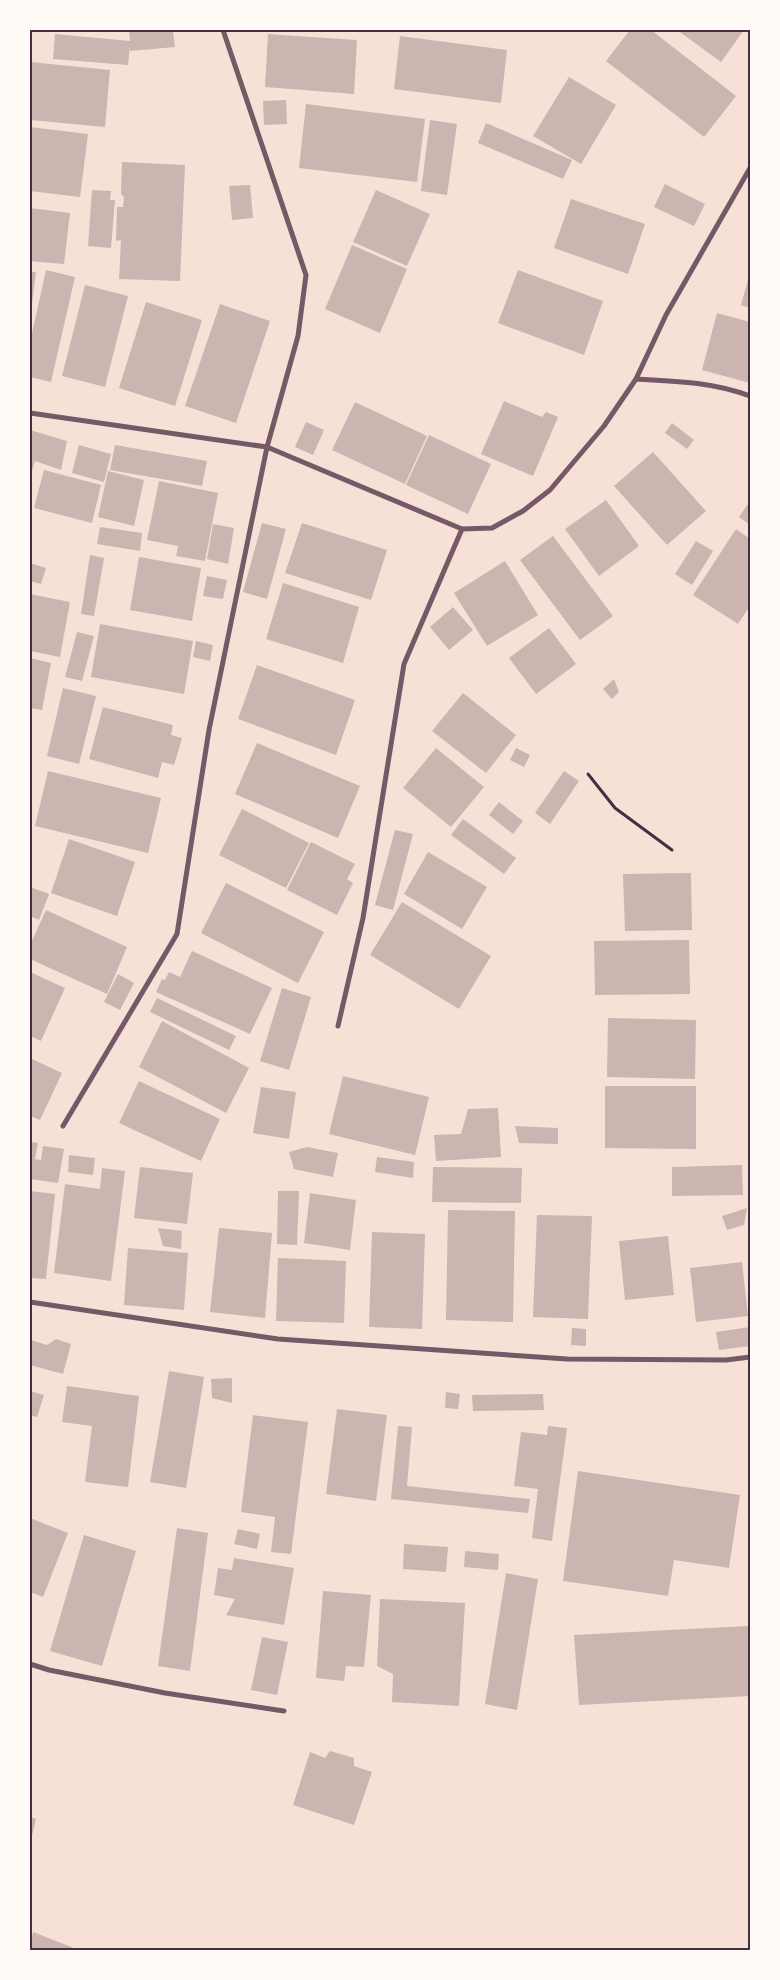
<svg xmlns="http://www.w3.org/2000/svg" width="780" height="1980" font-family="'PT Serif',serif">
	<rect width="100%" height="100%" fill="#f7e1d7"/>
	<g fill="#ccb4b1">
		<polygon points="129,30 173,30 175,47 130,51 130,45 128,65 53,59 55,34 130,41"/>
		<polygon points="630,30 651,30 736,96 704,137 606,61"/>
		<polygon points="677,30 744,30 721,62"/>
		<polygon points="268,34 357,40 354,94 265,87"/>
		<polygon points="400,36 507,50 501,103 394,89"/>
		<polygon points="30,62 110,70 105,127 30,120"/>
		<polygon points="569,77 616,105 581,164 533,136"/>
		<polygon points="286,100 287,124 264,125 263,101"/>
		<polygon points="306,104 425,119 417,182 299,168"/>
		<polygon points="430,120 457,124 447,195 421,191"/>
		<polygon points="486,123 572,160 563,179 478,143"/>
		<polygon points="30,127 88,134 80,197 30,191"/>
		<polygon points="122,162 185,165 180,281 119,279 121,240 116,241 117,207 123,207 124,197 121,194"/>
		<polygon points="665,184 705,204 694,226 654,207"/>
		<polygon points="250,185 253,218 232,220 229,186"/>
		<polygon points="92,190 111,191 110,200 115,200 111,248 88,246"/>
		<polygon points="376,190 430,214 407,266 353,242"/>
		<polygon points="571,199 645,224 628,274 554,248"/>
		<polygon points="30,208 70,213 64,264 30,261"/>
		<polygon points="352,245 407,269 380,333 325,309"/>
		<polygon points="46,270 75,277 51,382 30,377 30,342"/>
		<polygon points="518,270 603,301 584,355 498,323"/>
		<polygon points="30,272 36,272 31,312 30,312"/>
		<polygon points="749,276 750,276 750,308 741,305"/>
		<polygon points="85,285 128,296 105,387 62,376"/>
		<polygon points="146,302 202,320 175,406 119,388"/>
		<polygon points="220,304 270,321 236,423 185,406"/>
		<polygon points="717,313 750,322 750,383 702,370"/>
		<polygon points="504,401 542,417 546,412 558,417 533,476 481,454"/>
		<polygon points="355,402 427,436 405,484 332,450"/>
		<polygon points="306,422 324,430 313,455 295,447"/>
		<polygon points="672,423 694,440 687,449 665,433"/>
		<polygon points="30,430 67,441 61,470 35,461 30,478"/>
		<polygon points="429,435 491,464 468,514 406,485"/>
		<polygon points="79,445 111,454 104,482 72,473"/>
		<polygon points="115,445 207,461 202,486 110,470"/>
		<polygon points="653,452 706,511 667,545 614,486"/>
		<polygon points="44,470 101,485 92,523 34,508"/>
		<polygon points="108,471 144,480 134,526 98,517"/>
		<polygon points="159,481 218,493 205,561 176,556 178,546 147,540"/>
		<polygon points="606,500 639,546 599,576 565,529"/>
		<polygon points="750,501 750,525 739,517"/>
		<polygon points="262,523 286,529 267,599 243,592"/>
		<polygon points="302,523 387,550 371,600 285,573"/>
		<polygon points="213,524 234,528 228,564 207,559"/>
		<polygon points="100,527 142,533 140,551 97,544"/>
		<polygon points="736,529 750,539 750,606 738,624 693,595"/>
		<polygon points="553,536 613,616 580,640 520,560"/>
		<polygon points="696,541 713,551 692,585 675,574"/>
		<polygon points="90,555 104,558 94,616 81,614"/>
		<polygon points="139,557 201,568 192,621 130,610"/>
		<polygon points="505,561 538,615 487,646 454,593"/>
		<polygon points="30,563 46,568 41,584 30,581"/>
		<polygon points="207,576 227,580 223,599 203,596"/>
		<polygon points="283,583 359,607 343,663 266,639"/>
		<polygon points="30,594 70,602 60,657 30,651"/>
		<polygon points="453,607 473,630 449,650 430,627"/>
		<polygon points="100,624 193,641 184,694 91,677"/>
		<polygon points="549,628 576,664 536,694 509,658"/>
		<polygon points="77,632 94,636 82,681 65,677"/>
		<polygon points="196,641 213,645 210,661 193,657"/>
		<polygon points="30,658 51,663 42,710 30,708"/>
		<polygon points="257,665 355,700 336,755 238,719"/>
		<polygon points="614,679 619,692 612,699 603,689"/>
		<polygon points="63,688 96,696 79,764 47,756"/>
		<polygon points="463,693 516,735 486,773 432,731"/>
		<polygon points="103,707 173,725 171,735 182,738 174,765 162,762 158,778 89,759"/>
		<polygon points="257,743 360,786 338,838 235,794"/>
		<polygon points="436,748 484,787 451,827 403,788"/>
		<polygon points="516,748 530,755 524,767 510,760"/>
		<polygon points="48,771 161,798 148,853 35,826"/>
		<polygon points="564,771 579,781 550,824 535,813"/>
		<polygon points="499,802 523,821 513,834 489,815"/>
		<polygon points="242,809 309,843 286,888 219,855"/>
		<polygon points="463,819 516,858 504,874 451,835"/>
		<polygon points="395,830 413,834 393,910 375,905"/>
		<polygon points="69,839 135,862 117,916 51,893"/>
		<polygon points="311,842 355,864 347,879 353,883 337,915 287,890"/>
		<polygon points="428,852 487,887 462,929 404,894"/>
		<polygon points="691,873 692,930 625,931 623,874"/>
		<polygon points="226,883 324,932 298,983 201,933"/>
		<polygon points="30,887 49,894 39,920 30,916"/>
		<polygon points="402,902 491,956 459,1009 370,955"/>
		<polygon points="46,910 127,947 107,994 30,959 30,945"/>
		<polygon points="689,940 690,994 595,995 594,941"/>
		<polygon points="192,951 272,988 250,1034 156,992 162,979 165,980 169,972 180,977"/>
		<polygon points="30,972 65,988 41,1041 30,1036"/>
		<polygon points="118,974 134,983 120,1010 104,1002"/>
		<polygon points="282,988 311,997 289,1070 260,1061"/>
		<polygon points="157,998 236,1036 229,1050 150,1012"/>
		<polygon points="608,1018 696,1020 695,1079 607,1077"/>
		<polygon points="162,1021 249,1068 226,1113 139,1067"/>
		<polygon points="30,1058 62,1073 40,1120 30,1116"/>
		<polygon points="343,1076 429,1097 415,1155 329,1134"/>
		<polygon points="139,1081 220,1119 201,1161 119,1123"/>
		<polygon points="605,1086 696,1086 696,1149 605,1148"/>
		<polygon points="261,1087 296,1092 289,1139 253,1133"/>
		<polygon points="498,1108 501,1157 436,1161 434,1135 461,1134 468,1109"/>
		<polygon points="515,1126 558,1128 558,1144 519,1143"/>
		<polygon points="30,1142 38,1143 35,1159 41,1160 43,1146 64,1149 58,1183 30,1179"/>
		<polygon points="307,1147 338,1153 333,1177 294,1169 289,1152"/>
		<polygon points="69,1155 95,1158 93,1175 68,1172"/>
		<polygon points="377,1157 414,1162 413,1178 375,1172"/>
		<polygon points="742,1165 743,1195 672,1196 672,1167"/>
		<polygon points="140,1167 193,1173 187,1224 134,1218"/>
		<polygon points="433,1167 522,1168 521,1203 432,1202"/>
		<polygon points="102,1168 125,1171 111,1281 54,1273 65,1184 100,1189"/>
		<polygon points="30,1191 55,1194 46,1279 30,1278"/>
		<polygon points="278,1191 299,1191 297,1245 277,1244"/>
		<polygon points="310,1193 356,1200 350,1250 304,1243"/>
		<polygon points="747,1208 744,1225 727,1230 722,1216"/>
		<polygon points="448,1210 515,1211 513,1322 446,1320"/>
		<polygon points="537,1215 592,1216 588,1319 533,1317"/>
		<polygon points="158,1228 182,1231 181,1249 163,1246"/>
		<polygon points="219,1228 272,1233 265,1318 210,1312"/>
		<polygon points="372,1232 425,1234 422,1329 369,1327"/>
		<polygon points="668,1236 674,1295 625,1300 619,1241"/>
		<polygon points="128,1248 188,1253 184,1310 124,1305"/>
		<polygon points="278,1258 346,1261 344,1323 276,1321"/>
		<polygon points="742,1262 748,1316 696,1322 690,1268"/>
		<polygon points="750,1327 750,1346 719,1350 716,1332"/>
		<polygon points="572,1328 586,1329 586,1346 571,1345"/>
		<polygon points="56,1339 71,1344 63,1374 30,1365 31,1340 47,1345"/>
		<polygon points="169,1371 204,1377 186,1488 150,1482"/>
		<polygon points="232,1378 232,1403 212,1398 211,1379"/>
		<polygon points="67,1386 139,1396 128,1487 85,1482 92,1426 62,1422"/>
		<polygon points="30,1391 44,1395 37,1417 30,1415"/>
		<polygon points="446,1392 460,1394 458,1409 445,1408"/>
		<polygon points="543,1394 544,1410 473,1411 472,1395"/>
		<polygon points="337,1409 387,1415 376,1501 326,1494"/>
		<polygon points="253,1415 308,1422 291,1554 271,1552 275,1517 241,1512"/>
		<polygon points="398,1426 412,1427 407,1486 530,1499 528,1513 391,1499"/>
		<polygon points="548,1426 567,1428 552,1541 532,1538 538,1489 514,1486 521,1432 547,1435"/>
		<polygon points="578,1471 740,1495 729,1568 674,1560 668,1596 563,1581"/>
		<polygon points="30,1518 68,1533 43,1597 30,1592"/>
		<polygon points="177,1528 208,1533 190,1671 158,1666"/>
		<polygon points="238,1529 260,1534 257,1549 234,1544"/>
		<polygon points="84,1535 136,1551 102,1666 50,1651"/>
		<polygon points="404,1544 448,1547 446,1572 403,1569"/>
		<polygon points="465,1551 499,1554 498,1570 464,1567"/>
		<polygon points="234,1558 294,1568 284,1625 226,1615 235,1599 214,1595 218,1568 232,1570"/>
		<polygon points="506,1573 538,1579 517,1710 485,1704"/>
		<polygon points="323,1591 371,1595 364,1667 346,1666 344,1681 316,1678"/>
		<polygon points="380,1599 465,1603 459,1706 392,1702 393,1674 377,1666"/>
		<polygon points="748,1626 750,1696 579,1705 574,1635"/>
		<polygon points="262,1637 288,1642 277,1695 251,1690"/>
		<polygon points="330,1751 354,1758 354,1766 372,1772 354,1825 293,1805 310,1752 325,1758"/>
		<polygon points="30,1817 36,1819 31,1840 30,1840"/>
		<polygon points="33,1932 79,1950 30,1950"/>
	</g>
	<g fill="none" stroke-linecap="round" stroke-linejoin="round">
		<polyline stroke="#4a2c40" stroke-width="3" points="588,774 615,808 672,850"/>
		<g stroke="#755966" stroke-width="5">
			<path d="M636 379C675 381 713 382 750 396"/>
			<polyline points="30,413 267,447 462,529 492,528 523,511 550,490 604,426 636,379 666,315 750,168"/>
			<polyline points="338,1026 363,918 404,664 462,529"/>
			<polyline points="63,1126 177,934 209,730 267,447 298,336 306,275 223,30"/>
			<polyline points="30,1302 278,1339 567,1359 726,1360 750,1357"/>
			<polyline points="30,1664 49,1670 165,1693 284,1711"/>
		</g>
	</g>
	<rect width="780" height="1980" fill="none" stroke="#fffaf5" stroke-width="62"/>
	<rect x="31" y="31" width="718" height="1918" fill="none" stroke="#4a2c40" stroke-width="2"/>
</svg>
